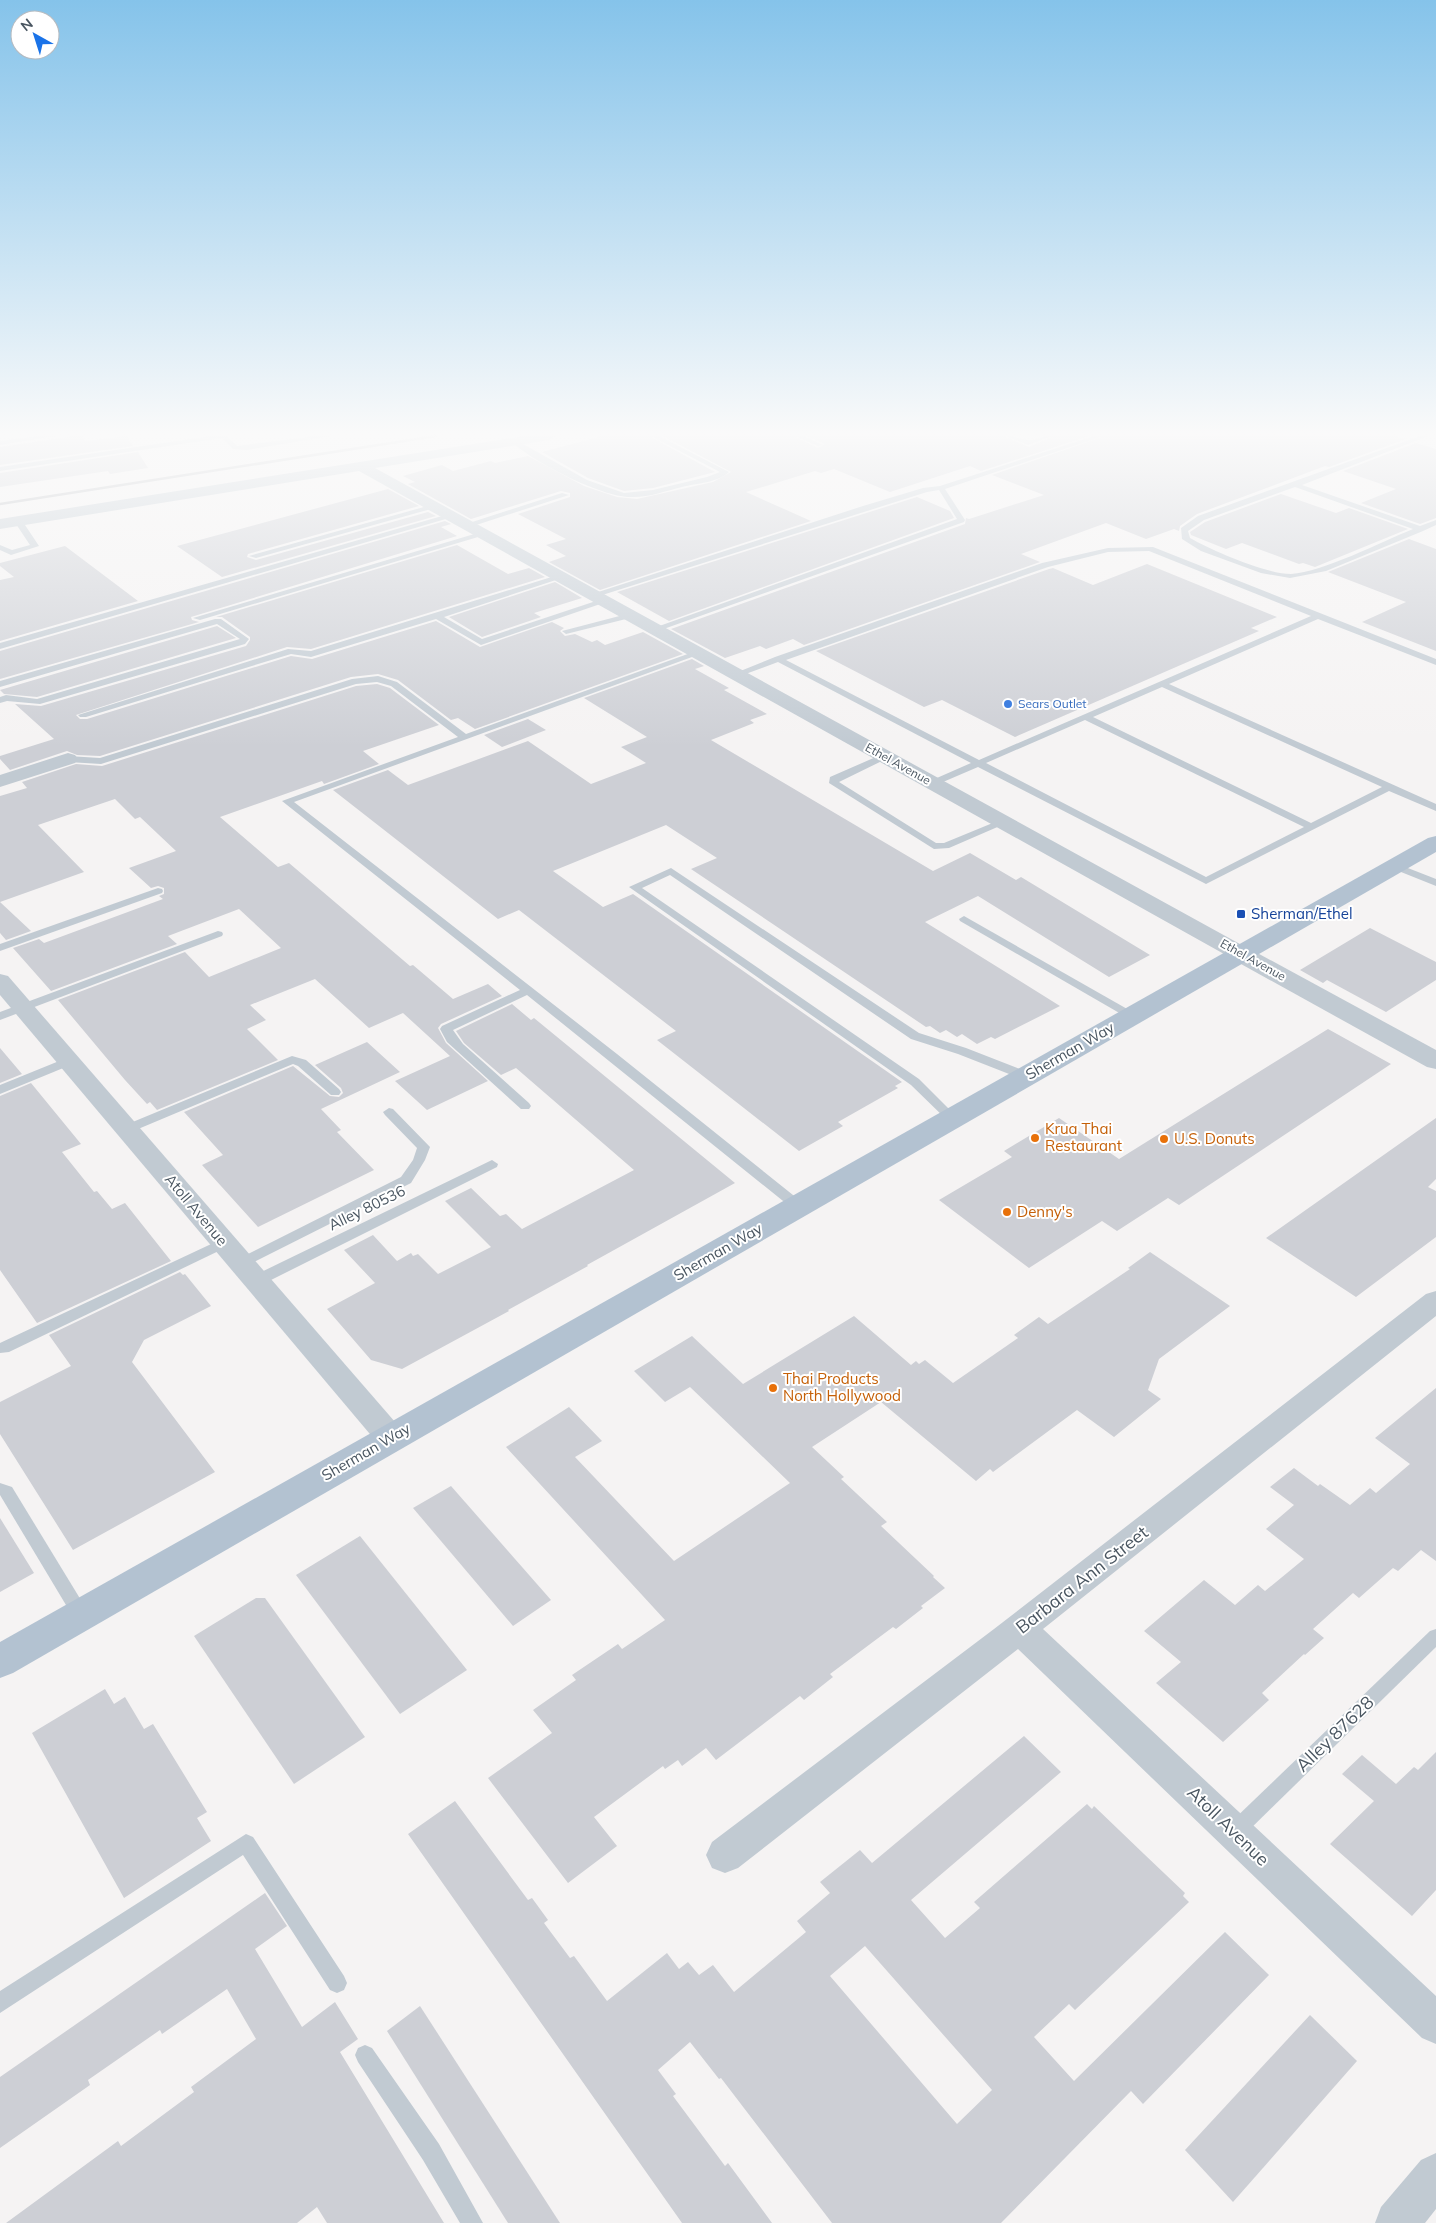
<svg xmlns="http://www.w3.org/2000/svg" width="1436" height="2223" font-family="Mulish,sans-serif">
	<rect width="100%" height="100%" fill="#f5f3f3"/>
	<g fill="#cdcfd5" fill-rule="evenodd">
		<polygon points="74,436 82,436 85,441 127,436 133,446 0,465 0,447"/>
		<polygon points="602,436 649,436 715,472 653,488 624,491 588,478 542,452"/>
		<polygon points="663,436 793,436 818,448 825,444 807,436 1004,436 1029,447 1054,436 1089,436 981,471 970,466 890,492 834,469 821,473 815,471 746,492 811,521 600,590 549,562 566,556 546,545 566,539 518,514 570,497 570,493 561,491 471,519 408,484 415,482 403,476 442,465 453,471 491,461 495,463 528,456 584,486 617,497 637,499 713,482 731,472"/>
		<polygon points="1105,436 1394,436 1406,439 1329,467 1325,466 1197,514 1180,526 1179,531 1174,529 1146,539 1106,523 1021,554 1040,562 804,645 793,639 766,649 760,646 725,658 671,629 965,524 966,518 969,519 1044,495 992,475"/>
		<polygon points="1416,443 1436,449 1436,518 1420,524 1361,503 1396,489 1343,471"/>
		<polygon points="138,452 148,468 110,474 108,471 0,487 0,473"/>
		<polygon points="388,489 419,506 248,554 247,557 256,560 428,512 436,516 222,577 177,546"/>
		<polygon points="1281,494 1336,513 1349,508 1408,529 1315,567 1303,563 1299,564 1242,543 1226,549 1191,535 1190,532 1205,522"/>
		<polygon points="917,497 950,511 954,518 669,621 617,592"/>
		<polygon points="445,521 451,524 441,527 457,536 191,617 192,620 199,622 0,679 0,651"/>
		<polygon points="1409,539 1436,549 1436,651 1362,622 1406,602 1328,572"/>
		<polygon points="457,545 508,574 529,568 545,577 311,649 287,647 76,715 80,719 87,719 291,656 312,659 436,621 480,647 552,622 564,628 560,631 565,636 575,634 592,642 597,640 605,645 643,632 683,654 475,729 458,718 451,720 398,680 378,674 351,677 100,756 77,755 67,751 10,770 0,759 0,756 54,739 15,704 41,706 246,646 250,640 250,637 222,617 216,617"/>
		<polygon points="65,546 138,601 0,641 0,580 14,577 0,566 0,563"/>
		<polygon points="1147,564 1277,617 1251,628 1259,631 1015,737 942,700 924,707 816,651 1049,569 1053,568 1093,585"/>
		<polygon points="555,582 582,598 534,613 541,617 482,637 449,617"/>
		<polygon points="217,626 236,638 37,697 4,694 0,690"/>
		<polygon points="692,659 704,666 695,669 729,688 724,690 767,714 750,720 754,723 711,740 933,871 970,853 1016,880 1021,877 1150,955 1109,977 978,896 925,922 1060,1006 995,1039 991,1037 977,1044 962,1034 957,1037 946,1030 940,1033 930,1026 926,1027 691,869 717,858 666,825 553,871 603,907 633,894 902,1082 895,1086 898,1088 838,1122 843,1126 799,1151 657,1040 676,1031 519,910 498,919 333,790 388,770 408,785 528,741 591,784 646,763 621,747 647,737 584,698"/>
		<polygon points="377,684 390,688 439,725 363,751 379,764 324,784 322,781 220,817 278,867 289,863 410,966 413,965 453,999 488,984 502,996 441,1024 438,1028 446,1043 488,1081 427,1110 395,1081 450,1056 403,1013 369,1028 315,979 250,1005 266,1020 247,1029 278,1060 157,1110 150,1102 147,1104 125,1080 58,1000 185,952 209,977 281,948 239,909 168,936 177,944 51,991 13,948 39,939 44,943 163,899 159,896 164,894 164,888 158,886 151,888 129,868 176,851 140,817 135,819 115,799 38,825 84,872 0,902 0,796 27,788 22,782 76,764 102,766 356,686"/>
		<polygon points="528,719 546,730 502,747 484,735"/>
		<polygon points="0,902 31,931 6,940 0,933"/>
		<polygon points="1370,928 1436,962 1436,980 1386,1012 1327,980 1323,983 1300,970"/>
		<polygon points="512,1004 531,1020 534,1018 735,1183 587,1265 588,1266 508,1310 509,1311 402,1369 371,1360 327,1309 375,1283 344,1250 373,1235 397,1261 411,1253 413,1256 418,1254 438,1274 491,1247 445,1201 471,1188 500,1216 506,1214 522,1229 634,1170 516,1068 501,1075 464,1043 456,1031"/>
		<polygon points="1328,1029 1391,1064 1179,1205 1168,1198 1117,1231 1102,1221 1029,1268 939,1200 1012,1157 1004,1151 1059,1118 1119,1159"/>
		<polygon points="367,1042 400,1072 321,1109 341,1130 337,1132 374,1170 258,1227 202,1165 223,1155 184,1112 293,1066 330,1096 339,1097 343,1093 341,1088 315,1065"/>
		<polygon points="0,1048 22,1074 0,1083"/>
		<polygon points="31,1083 81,1144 62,1152 94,1192 97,1191 112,1209 125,1203 171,1261 37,1323 0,1270 0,1096"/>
		<polygon points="1436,1118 1436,1179 1428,1187 1436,1191 1436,1237 1356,1297 1266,1238"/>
		<polygon points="1150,1252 1230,1306 1159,1359 1148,1390 1161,1399 1114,1437 1077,1410 993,1472 990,1469 976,1481 881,1402 812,1447 844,1477 841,1479 887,1522 881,1526 934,1576 933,1577 945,1588 921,1606 923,1608 896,1629 893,1627 830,1674 833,1677 804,1700 800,1696 716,1760 706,1748 682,1766 678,1760 665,1769 663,1766 594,1817 617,1846 568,1883 488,1778 552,1733 533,1710 576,1680 572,1675 618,1644 622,1649 665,1620 506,1447 569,1407 602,1441 575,1457 674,1561 790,1483 690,1387 665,1402 634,1371 692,1336 743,1384 854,1316 911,1365 916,1361 919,1364 925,1360 953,1383 1018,1338 1014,1335 1039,1317 1048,1324 1130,1269 1128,1268"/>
		<polygon points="180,1272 183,1275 185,1274 211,1306 144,1340 132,1362 215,1472 73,1550 0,1434 0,1402 71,1366 49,1335"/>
		<polygon points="1436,1388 1436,1561 1421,1550 1398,1571 1393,1568 1359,1598 1353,1593 1313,1629 1324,1638 1305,1655 1304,1654 1262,1693 1269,1700 1223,1742 1156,1683 1181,1662 1144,1631 1204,1580 1235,1605 1258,1585 1265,1591 1304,1559 1266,1529 1294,1505 1270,1487 1294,1468 1318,1486 1320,1484 1350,1505 1370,1488 1376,1493 1410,1464 1375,1438"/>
		<polygon points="451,1486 551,1600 513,1626 413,1508"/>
		<polygon points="0,1518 34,1573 0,1592"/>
		<polygon points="360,1536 467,1670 400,1714 296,1575"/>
		<polygon points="256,1598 265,1598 365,1737 294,1784 194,1636"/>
		<polygon points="105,1689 114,1704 125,1697 144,1729 153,1724 207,1812 197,1818 211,1841 124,1898 32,1733"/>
		<path d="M1024 1736 1061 1772 911 1900 945 1938 980 1908 974 1902 1087 1804 1092 1809 1094 1806 1144 1854 1185 1893 1183 1896 1189 1902 1075 2010 1069 2004 1034 2037 1074 2081 1225 1932 1269 1975 1143 2104 1131 2091 1001 2223H832L721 2078 719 2079 690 2042 658 2070 676 2094 673 2096 725 2166 728 2163 772 2223H682L408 1834 455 1801 528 1900 532 1898 548 1920 544 1923 570 1958 574 1956 607 2001 667 1953 679 1969 688 1962 699 1975 713 1965 734 1992 806 1932 797 1921 830 1893 820 1882 860 1850 872 1863ZM865 1946 992 2090 957 2124 830 1976Z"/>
		<polygon points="1436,1752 1436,1890 1412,1916 1330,1844 1374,1801 1342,1774 1362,1755 1396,1784 1414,1767 1418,1770"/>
		<polygon points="265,1893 287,1926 255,1949 302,2027 335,2002 358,2039 340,2052 444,2223 327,2223 317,2207 297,2223 6,2223 118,2141 121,2146 194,2092 191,2087 256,2039 227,1989 162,2034 160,2030 88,2080 90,2085 0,2148 0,2077"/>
		<polygon points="420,2006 560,2223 508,2223 387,2031"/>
		<polygon points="1310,2015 1357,2061 1233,2202 1185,2150"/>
	</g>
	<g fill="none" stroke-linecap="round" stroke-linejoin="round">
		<g fill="#c1cad2" fill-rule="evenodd">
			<polygon points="39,436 55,436 0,445 0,441"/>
			<polygon points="211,436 227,436 237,446 316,436 331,436 247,450 233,449 222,438 0,471 0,467"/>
			<path d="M651 436H659L729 472C717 483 697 483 682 487 665 491 648 498 630 497 601 497 531 461 511 441L516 440 587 480 624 493 653 490 707 477 720 472Z"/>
			<polygon points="795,436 803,436 823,445 818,446"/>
			<path d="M1006 436C1014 436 1019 439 1027 440 1035 441 1044 435 1052 436L1028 445Z"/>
			<polygon points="1094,436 1103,436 945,489 965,520 964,522 658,631 651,629 957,519 939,490 927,492 596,597 589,595 863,506 923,488 940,486"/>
			<path d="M1420 436H1428L1302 485 1420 526 1436 520V525L1423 531 1326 571 1290 578 1261 573 1201 551 1182 539 1181 528 1198 516ZM1295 487 1413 529C1381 542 1323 572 1291 574 1266 574 1211 550 1190 538L1188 531 1204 520Z"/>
			<polygon points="562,493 569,495 470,527 463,525"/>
			<polygon points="431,505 438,507 256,558 249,556"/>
			<polygon points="449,514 456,516 0,649 0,643"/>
			<polygon points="15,519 21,519 39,546 11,555 0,550 0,545 12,550 30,545 14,521"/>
			<polygon points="481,532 488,534 200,620 193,618"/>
			<path d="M1153 547 1436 659V665L1318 619 1169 684 1436 804V811L1389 791 1206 884 978 767 936 785H930V781L971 763 778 662 740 676 733 674 775 657 1042 563 1108 548ZM1149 551 1311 616 979 760 786 660 1048 567 1108 552ZM1162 687 1382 787 1311 823 1093 717ZM1085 720 1304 827 1206 877 986 763Z"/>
			<polygon points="558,575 565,577 444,617 482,639 602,599 609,601 481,645 436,619 311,657 291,654 86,717 80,717 78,715 288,649 311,651"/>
			<polygon points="631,613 635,615 634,617 566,634 562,631"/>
			<polygon points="215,619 221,619 249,639 245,644 40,704 7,701 0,703 0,697 6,695 37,699 240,639 217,624 0,687 0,681"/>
			<polygon points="696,651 703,653 294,802 617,1054 803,1203 805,1206 798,1211 793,1209 527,995 453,1030 463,1044 529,1103 531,1106 529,1109 521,1109 447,1042 440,1029 442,1026 520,990 282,801 458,737 391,686 377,682 356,684 101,764 68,762 63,759 68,756 100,758 352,679 378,676 397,682 466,734"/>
			<polygon points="885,753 888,754 888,758 839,782 936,843 944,843 1000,820 1008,820 1009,822 949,848 934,849 829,783 830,777"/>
			<polygon points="1395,863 1436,879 1436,886 1391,868 1390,866"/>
			<polygon points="671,868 919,1033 966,1048 1030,1073 1032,1076 1030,1079 1022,1079 958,1054 911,1039 670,875 642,888 919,1079 958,1118 956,1121 948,1121 911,1085 629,887"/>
			<polygon points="158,888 162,889 163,891 162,893 0,951 0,944"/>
			<polygon points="964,916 1136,1014 1138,1016 1136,1018 1128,1018 960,921 959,919"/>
			<polygon points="218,931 222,932 223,934 222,936 0,1020 0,1012"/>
			<polygon points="292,1056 306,1060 339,1089 341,1092 339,1095 331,1095 298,1066 293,1064 131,1132 127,1133 121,1129 123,1126"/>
			<polygon points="69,1057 73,1058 75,1061 73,1064 0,1094 0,1085"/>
			<polygon points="389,1108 393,1109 430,1147 425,1160 411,1183 246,1266 236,1266 234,1263 236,1260 401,1177 413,1160 417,1148 385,1115 383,1112"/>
			<polygon points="492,1160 498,1164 497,1167 261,1285 251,1285 249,1281 251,1277"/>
			<polygon points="224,1238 229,1240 231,1243 229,1246 9,1352 0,1353 0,1343"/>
			<polygon points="0,1483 12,1487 87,1610 89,1615 87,1620 81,1622 75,1620 0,1495"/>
			<polygon points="1436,1629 1436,1647 1242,1837 1235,1840 1228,1837 1226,1831 1228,1825 1430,1631"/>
			<polygon points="246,1834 253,1837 344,1976 347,1983 344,1990 337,1993 330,1990 243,1855 0,2013 0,1991"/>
			<polygon points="365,2045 372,2048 439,2144 483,2223 460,2223 423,2160 358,2062 355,2055 358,2048"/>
		</g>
		<g fill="#c1cad2" fill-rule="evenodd">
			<polygon points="525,436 556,436 549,440 375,468 1249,949 1252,954 1249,959 1241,961 1233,959 359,471 0,529 0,519"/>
			<polygon points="68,753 75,755 78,759 75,763 0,787 0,775"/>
			<polygon points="0,974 8,976 402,1430 406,1438 402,1446 391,1450 380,1446 0,995"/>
			<polygon points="1436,1291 1436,1316 1043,1629 1436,1996 1436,2044 1422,2038 1018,1649 738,1868 725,1873 712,1868 706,1855 712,1842 994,1629 1426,1294"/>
			<polygon points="1436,2153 1436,2209 1425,2223 1375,2223 1381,2207 1421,2160"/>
		</g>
		<polygon fill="#c1cad2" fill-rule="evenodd" points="1241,947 1250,949 1436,1050 1436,1069 1427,1067 1232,959 1229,954 1232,949"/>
		<polygon fill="#b3c2d1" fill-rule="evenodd" points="1436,836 1436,852 13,1673 0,1678 0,1642 1428,838"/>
		<polyline stroke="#b5b8bd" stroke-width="2.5" points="0,504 436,436"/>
	</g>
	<linearGradient id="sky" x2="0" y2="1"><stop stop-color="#85c3ea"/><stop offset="0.58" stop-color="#fafafa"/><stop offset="1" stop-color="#fafafa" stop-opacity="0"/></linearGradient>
	<rect width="1436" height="747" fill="url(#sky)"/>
	<circle fill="#3f7fe0" stroke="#fff" stroke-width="2" cx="1008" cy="704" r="5"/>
	<rect fill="#1a4fb4" stroke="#fff" stroke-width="2" x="1236" y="909" width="10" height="10" rx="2.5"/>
	<g fill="#e8710a" stroke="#fff" stroke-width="2">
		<circle cx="1035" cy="1138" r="5"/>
		<circle cx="1164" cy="1139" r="5"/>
		<circle cx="1007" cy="1212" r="5"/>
		<circle cx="773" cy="1388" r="5"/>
	</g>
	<g text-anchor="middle" stroke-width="4" stroke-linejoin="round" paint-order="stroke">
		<g font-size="12" fill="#366cbe" stroke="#fff" text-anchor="start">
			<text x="1018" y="708">Sears Outlet</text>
		</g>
		<g font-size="12" fill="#4a5661" stroke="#fff">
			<text transform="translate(898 764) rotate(29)" y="4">Ethel Avenue</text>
			<text transform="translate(1253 960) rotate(29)" y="4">Ethel Avenue</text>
		</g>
		<g font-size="15" fill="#164399" stroke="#fff" text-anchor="start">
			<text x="1251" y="919">Sherman/Ethel</text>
		</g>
		<g font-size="15" fill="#4a5661" stroke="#fff">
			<text transform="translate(1070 1051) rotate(-30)" y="5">Sherman Way</text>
			<text transform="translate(367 1208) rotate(-26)" y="5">Alley 80536</text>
			<text transform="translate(196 1210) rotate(50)" y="5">Atoll Avenue</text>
			<text transform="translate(718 1252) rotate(-30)" y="5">Sherman Way</text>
			<text transform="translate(366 1452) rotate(-30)" y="5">Sherman Way</text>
		</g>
		<g font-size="15" fill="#c56008" stroke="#fff" text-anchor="start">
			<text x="1045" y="1134">Krua Thai<tspan x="1045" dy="17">Restaurant</tspan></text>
			<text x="1174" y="1144">U.S. Donuts</text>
			<text x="1017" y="1217">Denny's</text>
			<text x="783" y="1384">Thai Products<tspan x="783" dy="17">North Hollywood</tspan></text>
		</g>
		<g font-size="18" fill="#4a5661" stroke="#fff">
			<text transform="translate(1082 1580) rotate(-38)" y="6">Barbara Ann Street</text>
			<text transform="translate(1335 1734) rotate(-44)" y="6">Alley 87628</text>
			<text transform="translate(1228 1826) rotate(44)" y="6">Atoll Avenue</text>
		</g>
	</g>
	<g transform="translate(35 35) rotate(321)"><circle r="24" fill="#ffffff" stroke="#b7bbc0"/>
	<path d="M0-4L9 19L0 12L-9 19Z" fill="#1a73e8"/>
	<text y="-8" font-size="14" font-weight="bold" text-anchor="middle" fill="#4a5661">N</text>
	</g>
</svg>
